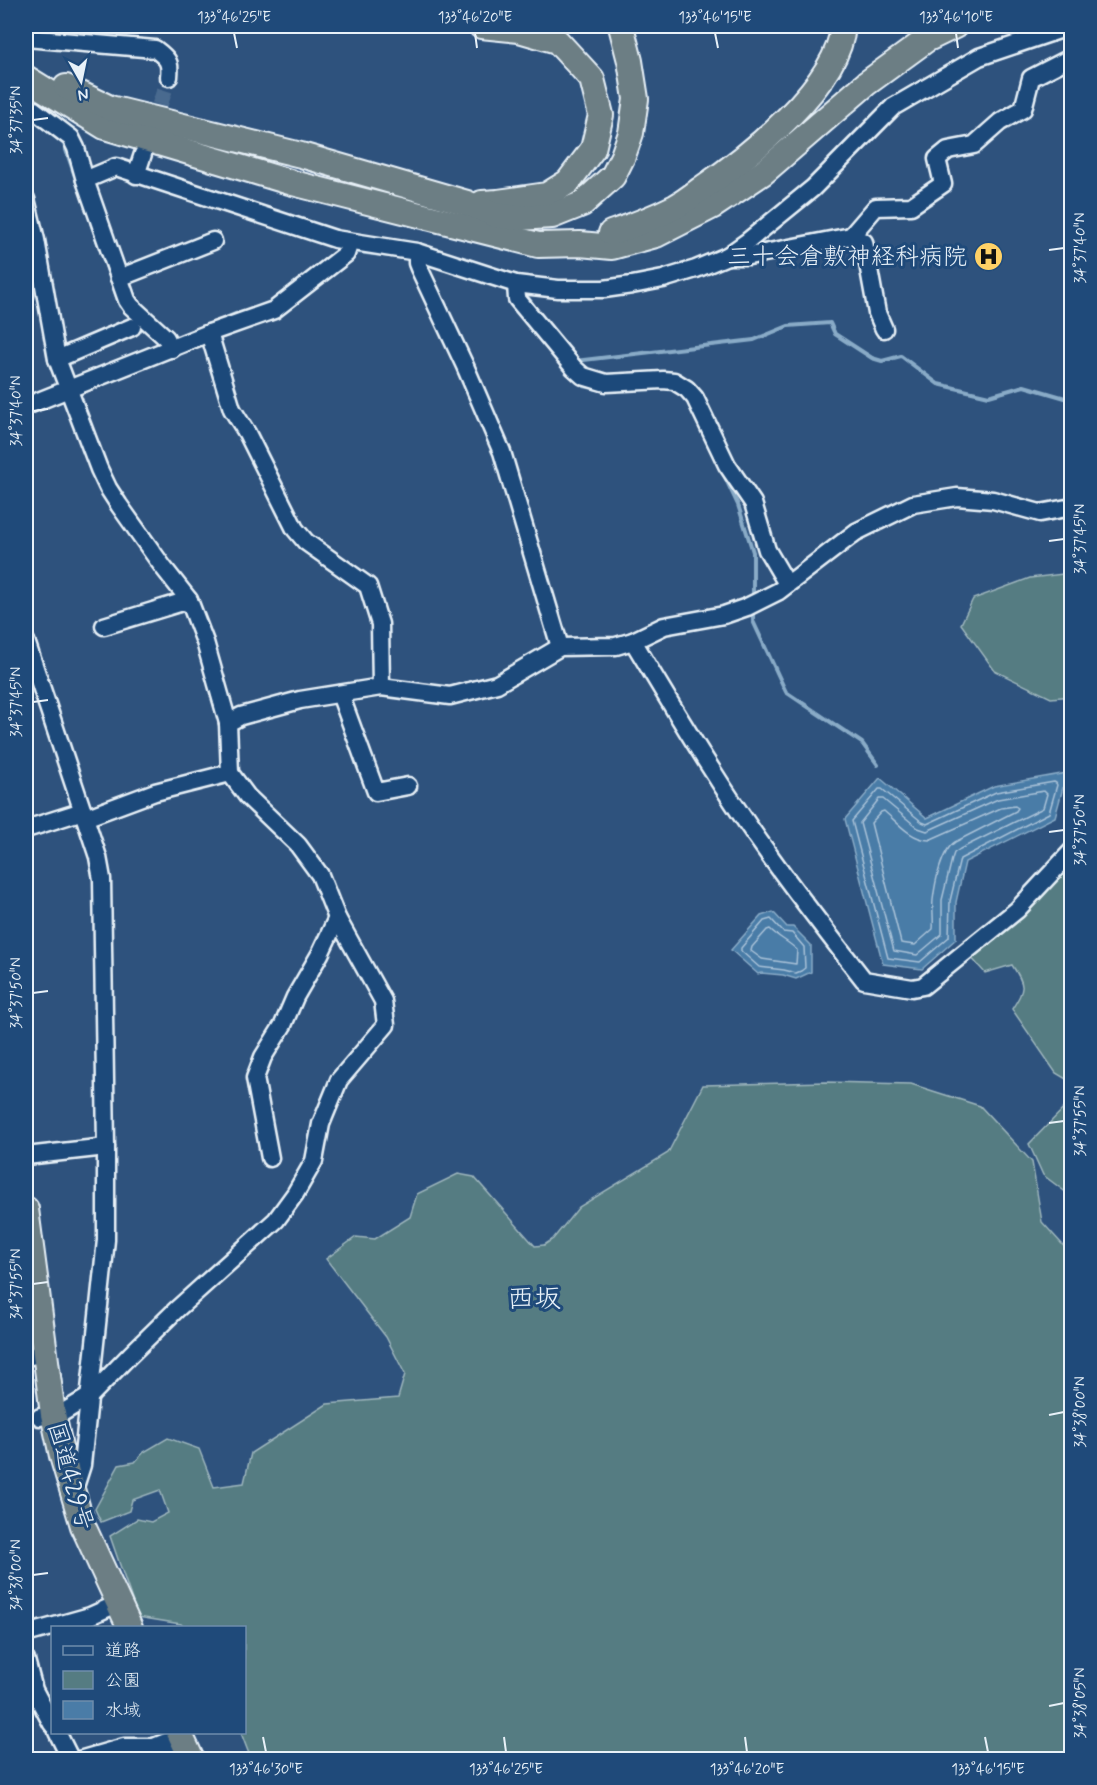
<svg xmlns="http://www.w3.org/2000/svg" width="1097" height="1785" font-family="Mynerve,'Klee One',sans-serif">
	<rect width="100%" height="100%" fill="#2e527d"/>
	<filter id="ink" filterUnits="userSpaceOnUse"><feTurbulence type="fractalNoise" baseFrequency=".0167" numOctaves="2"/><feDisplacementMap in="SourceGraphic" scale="12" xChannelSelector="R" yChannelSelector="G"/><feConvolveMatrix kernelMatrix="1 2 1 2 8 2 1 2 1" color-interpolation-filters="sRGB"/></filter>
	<g filter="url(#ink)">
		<g fill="#557c82" stroke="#9eb6bd" stroke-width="1.5">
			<polygon points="1071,573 1071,696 1051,698 995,671 961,624 973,599 1030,578"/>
			<path d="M1071 860V1082L1056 1073 1012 1009C1025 988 1026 986 1012 965L985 973 970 956Z"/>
			<polygon points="826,1082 911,1084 980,1106 1032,1162 1042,1222 1071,1254 1071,1759 251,1759 241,1733 244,1732 244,1628 184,1627 181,1624 138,1617 110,1536 137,1519 151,1522 168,1513 160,1490 132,1500 129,1511 101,1522 95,1509 119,1465 135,1462 144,1452 168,1438 199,1449 214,1487 244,1483 251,1453 327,1404 398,1398 405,1374 386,1337 326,1259 356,1237 375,1239 410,1217 417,1194 458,1174 474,1177 535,1246 544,1245 553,1239 579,1207 668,1153 703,1085"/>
			<polygon points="1071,1101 1071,1165 1067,1193 1043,1175 1029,1144"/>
		</g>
		<g fill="#4a7ca7" stroke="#89abc7" stroke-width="1.5">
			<polygon points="1067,773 1055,817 965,862 956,902 956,939 922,969 883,964 845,819 880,778 927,818 994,786"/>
			<polygon points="773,912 787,927 793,927 811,945 811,972 796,979 783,975 761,973 758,974 731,950 761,916"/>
		</g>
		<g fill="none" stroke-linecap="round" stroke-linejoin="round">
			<g stroke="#a9c2d8" stroke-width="1.5">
				<polygon points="1054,782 1056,783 1057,785 1049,813 960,859 950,901 949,937 920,962 888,958 852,821 879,789 882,789 922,822 927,824 996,792"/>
				<polygon points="1044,791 1047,794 1043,808 960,849 954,853 952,859 942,900 942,934 917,955 894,951 860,823 879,799 883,799 918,828 927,831 998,799"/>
				<path d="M1015 806 1018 808 1016 811 955 842C941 851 935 883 933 900 932 909 934 919 933 929L915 945 901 943 871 823 881 812 884 811C897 822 911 840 929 840L1001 808Z"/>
				<polygon points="771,919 783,932 792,933 804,947 805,968 801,971 796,973 784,970 759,967 741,951 741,948 764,921"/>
				<path d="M770 929C779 938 788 941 797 950L796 964 762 959 751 951 752 947 767 930Z"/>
			</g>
			<g stroke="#89abc7" stroke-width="4">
				<polyline points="26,114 64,144 78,185"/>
				<polyline points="91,223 120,306 125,310"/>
				<polyline points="351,251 397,257"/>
				<polyline points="522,294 526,295 538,312"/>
				<polyline points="214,323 235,314 249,311"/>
				<polyline points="575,361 754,340 788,326 830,323 835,334 872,358 882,361 901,356 938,384 989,396 1024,386 1072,400"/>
				<polyline points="580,382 584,386 598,389"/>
				<polyline points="722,471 738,505 753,552 753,598"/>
				<polyline points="753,609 753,621 786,692 862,743 878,765"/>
				<polyline points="114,1758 146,1755"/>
			</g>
			<polyline stroke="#4a6a8f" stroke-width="16" stroke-dasharray="16 8" stroke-linecap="butt" points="152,128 169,77"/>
			<defs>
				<g id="minor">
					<path d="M26 38 155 49C167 58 171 61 169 77"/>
					<polyline points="26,104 71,138 76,148 85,180"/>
					<polyline points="136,175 143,154"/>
					<polyline points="26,199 36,240 57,359 99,469 108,488 119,505 163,567 189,600 205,642 228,723"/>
					<polyline points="851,236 876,207 911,206 943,184 937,159 948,150 974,145 1000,122 1023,109 1031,78 1072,57"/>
					<polyline points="417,252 417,263 419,268 465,366 502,452 560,647"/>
					<polyline points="727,256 749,256 851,236 864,242 877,313 884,329"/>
					<polyline points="119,278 213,241"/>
					<polyline points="516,284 517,299 574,368 583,376 606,383 663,380 674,381 687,389 695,398 727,465 753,503 767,550 787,584"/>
					<polyline points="209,333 232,409 247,433 295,529 306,542 368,586 380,624 381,687"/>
					<polyline points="172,349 166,338 131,306 127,300 85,180 116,167 335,239 417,252 516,284 558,289 604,289 632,285 663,279 696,269 727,256 748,241 813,188 893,107 979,57 1071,26"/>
					<polyline points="57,359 132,327"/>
					<polyline points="26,406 209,333 274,310 346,254 350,242"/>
					<polyline points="104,626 189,600"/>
					<polyline points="26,641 98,857 102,879 106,1147 106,1240 82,1465 73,1493"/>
					<path d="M633 641C677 714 720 787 770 856 800 898 832 939 864 980L912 988 923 986 1017 910 1072 851"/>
					<polyline points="340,694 376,792 408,786"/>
					<polyline points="85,818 155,792 230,773"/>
					<polyline points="26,829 83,811"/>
					<polyline points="26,1156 106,1147"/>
					<polyline points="270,1158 255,1078 263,1057 283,1025 295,997 320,954 337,918"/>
					<polyline points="26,1357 45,1353"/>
					<polyline points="40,1417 62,1413 90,1396 130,1355 176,1310 276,1220 295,1194 314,1161 321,1124 339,1080 386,1025 383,1001 337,918 320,875 298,845 247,796 230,773 228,723 241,716 300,700 381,687 450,696 497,684 560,647 616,646 633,641 664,626 724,615 747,607 779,591 856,532 913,504 957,497 993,500 1040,513 1072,507"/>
					<polyline points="26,1634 90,1616 119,1603"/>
					<polyline points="26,1660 34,1690 52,1724"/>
					<polyline points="57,1732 71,1760"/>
					<polyline points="79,1760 124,1747 154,1747 181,1736"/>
					<polyline points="157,1760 187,1749"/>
				</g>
				<g id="highway">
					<polyline points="481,26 519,30 557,41 592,79 601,115 593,149 568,182 547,195 498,202 482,203"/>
					<polyline points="26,78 105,127 293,183 538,245 580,244 612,247 656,235 713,206 764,172 867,83 926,40 955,26"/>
					<polyline points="66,87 110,108 301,155 467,203 495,215 518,218 552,216 582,204 613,176 623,156 631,133 636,99 630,61 621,26"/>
					<path d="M611 233C632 226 655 217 675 207 684 202 693 195 701 189 748 157 839 85 843 26"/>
					<polyline points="26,1209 53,1414 62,1456 83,1526 130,1628"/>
					<polyline points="179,1732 192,1760"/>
				</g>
			</defs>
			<use href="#minor" stroke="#e8f1f8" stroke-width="21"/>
			<use href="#highway" stroke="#e8f1f8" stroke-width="28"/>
			<use href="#minor" stroke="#1f4a7a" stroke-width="16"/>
			<use href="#highway" stroke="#6c7e84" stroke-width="24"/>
		</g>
	</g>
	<path fill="none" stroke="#e8f1f8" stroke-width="2" d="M234 33 237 48M475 33 477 48M715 33 718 48M956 33 958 48M33 120 48 118M1049 250 1064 248M33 411 48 409M1049 541 1064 539M33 702 48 700M1049 832 1064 830M33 993 48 991M1049 1123 1064 1121M33 1284 48 1282M1049 1415 1064 1412M33 1575 48 1573M1049 1706 1064 1703M263 1737 266 1752M504 1737 506 1752M745 1737 747 1752M985 1737 988 1752"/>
	<defs>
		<symbol id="hospital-disc" viewBox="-11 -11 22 22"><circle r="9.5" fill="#ffd166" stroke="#1f4a7a"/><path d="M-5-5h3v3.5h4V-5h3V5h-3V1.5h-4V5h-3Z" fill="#111"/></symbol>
	</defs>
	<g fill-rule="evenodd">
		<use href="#hospital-disc" x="972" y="240" width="33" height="33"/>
	</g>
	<g text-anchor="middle" stroke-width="6" stroke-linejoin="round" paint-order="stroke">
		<g font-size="24" fill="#e8f1f8" stroke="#1f4a7a" text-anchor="end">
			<text x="967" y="264">三十会倉敷神経科病院</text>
		</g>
		<g font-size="24" fill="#e8f1f8" stroke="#1f4a7a">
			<text transform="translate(71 1476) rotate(74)" y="8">国道429号</text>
		</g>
		<g font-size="27" fill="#e8f1f8" stroke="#1f4a7a">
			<text x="534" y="1307">西坂</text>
		</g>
	</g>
	<rect width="1097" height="1785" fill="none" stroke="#1f4a7a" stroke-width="66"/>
	<rect x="51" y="1626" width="195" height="108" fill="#1f4a7a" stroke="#6f8dac" stroke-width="1.5"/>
	<rect x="63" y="1646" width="30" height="9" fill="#1f4a7a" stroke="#6f8dac" stroke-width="1.5"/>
	<text x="105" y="1656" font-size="18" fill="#e8f1f8">道路</text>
	<rect x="63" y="1671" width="30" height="18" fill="#557c82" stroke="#6f8dac" stroke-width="1.5"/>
	<text x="105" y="1686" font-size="18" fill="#e8f1f8">公園</text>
	<rect x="63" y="1701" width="30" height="18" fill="#4a7ca7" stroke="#6f8dac" stroke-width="1.5"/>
	<text x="105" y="1716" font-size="18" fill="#e8f1f8">水域</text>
	<g transform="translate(81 81) rotate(171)" stroke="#1f4a7a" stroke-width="4.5" paint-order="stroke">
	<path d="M0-4.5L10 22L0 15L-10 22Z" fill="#e8f1f8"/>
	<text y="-9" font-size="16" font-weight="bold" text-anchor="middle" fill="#e8f1f8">N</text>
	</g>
	<rect x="33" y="33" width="1031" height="1719" fill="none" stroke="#e8f1f8" stroke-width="2"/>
	<g font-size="15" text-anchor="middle" fill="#e8f1f8">
		<text x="234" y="22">133°46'25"E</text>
		<text x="475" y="22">133°46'20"E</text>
		<text x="715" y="22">133°46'15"E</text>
		<text x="956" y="22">133°46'10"E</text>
		<text transform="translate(16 120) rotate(-90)" y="5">34°37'35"N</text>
		<text transform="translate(1080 248) rotate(-90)" y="5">34°37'40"N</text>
		<text transform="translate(16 411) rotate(-90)" y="5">34°37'40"N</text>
		<text transform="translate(1080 539) rotate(-90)" y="5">34°37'45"N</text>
		<text transform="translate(16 702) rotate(-90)" y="5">34°37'45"N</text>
		<text transform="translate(1080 830) rotate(-90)" y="5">34°37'50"N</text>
		<text transform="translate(16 993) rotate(-90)" y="5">34°37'50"N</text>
		<text transform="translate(1080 1121) rotate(-90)" y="5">34°37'55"N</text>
		<text transform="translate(16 1284) rotate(-90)" y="5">34°37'55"N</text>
		<text transform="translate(1080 1412) rotate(-90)" y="5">34°38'00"N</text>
		<text transform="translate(16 1575) rotate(-90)" y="5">34°38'00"N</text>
		<text transform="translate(1080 1703) rotate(-90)" y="5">34°38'05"N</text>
		<text x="266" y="1774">133°46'30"E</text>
		<text x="506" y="1774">133°46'25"E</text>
		<text x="747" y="1774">133°46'20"E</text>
		<text x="988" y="1774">133°46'15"E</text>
	</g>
</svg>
